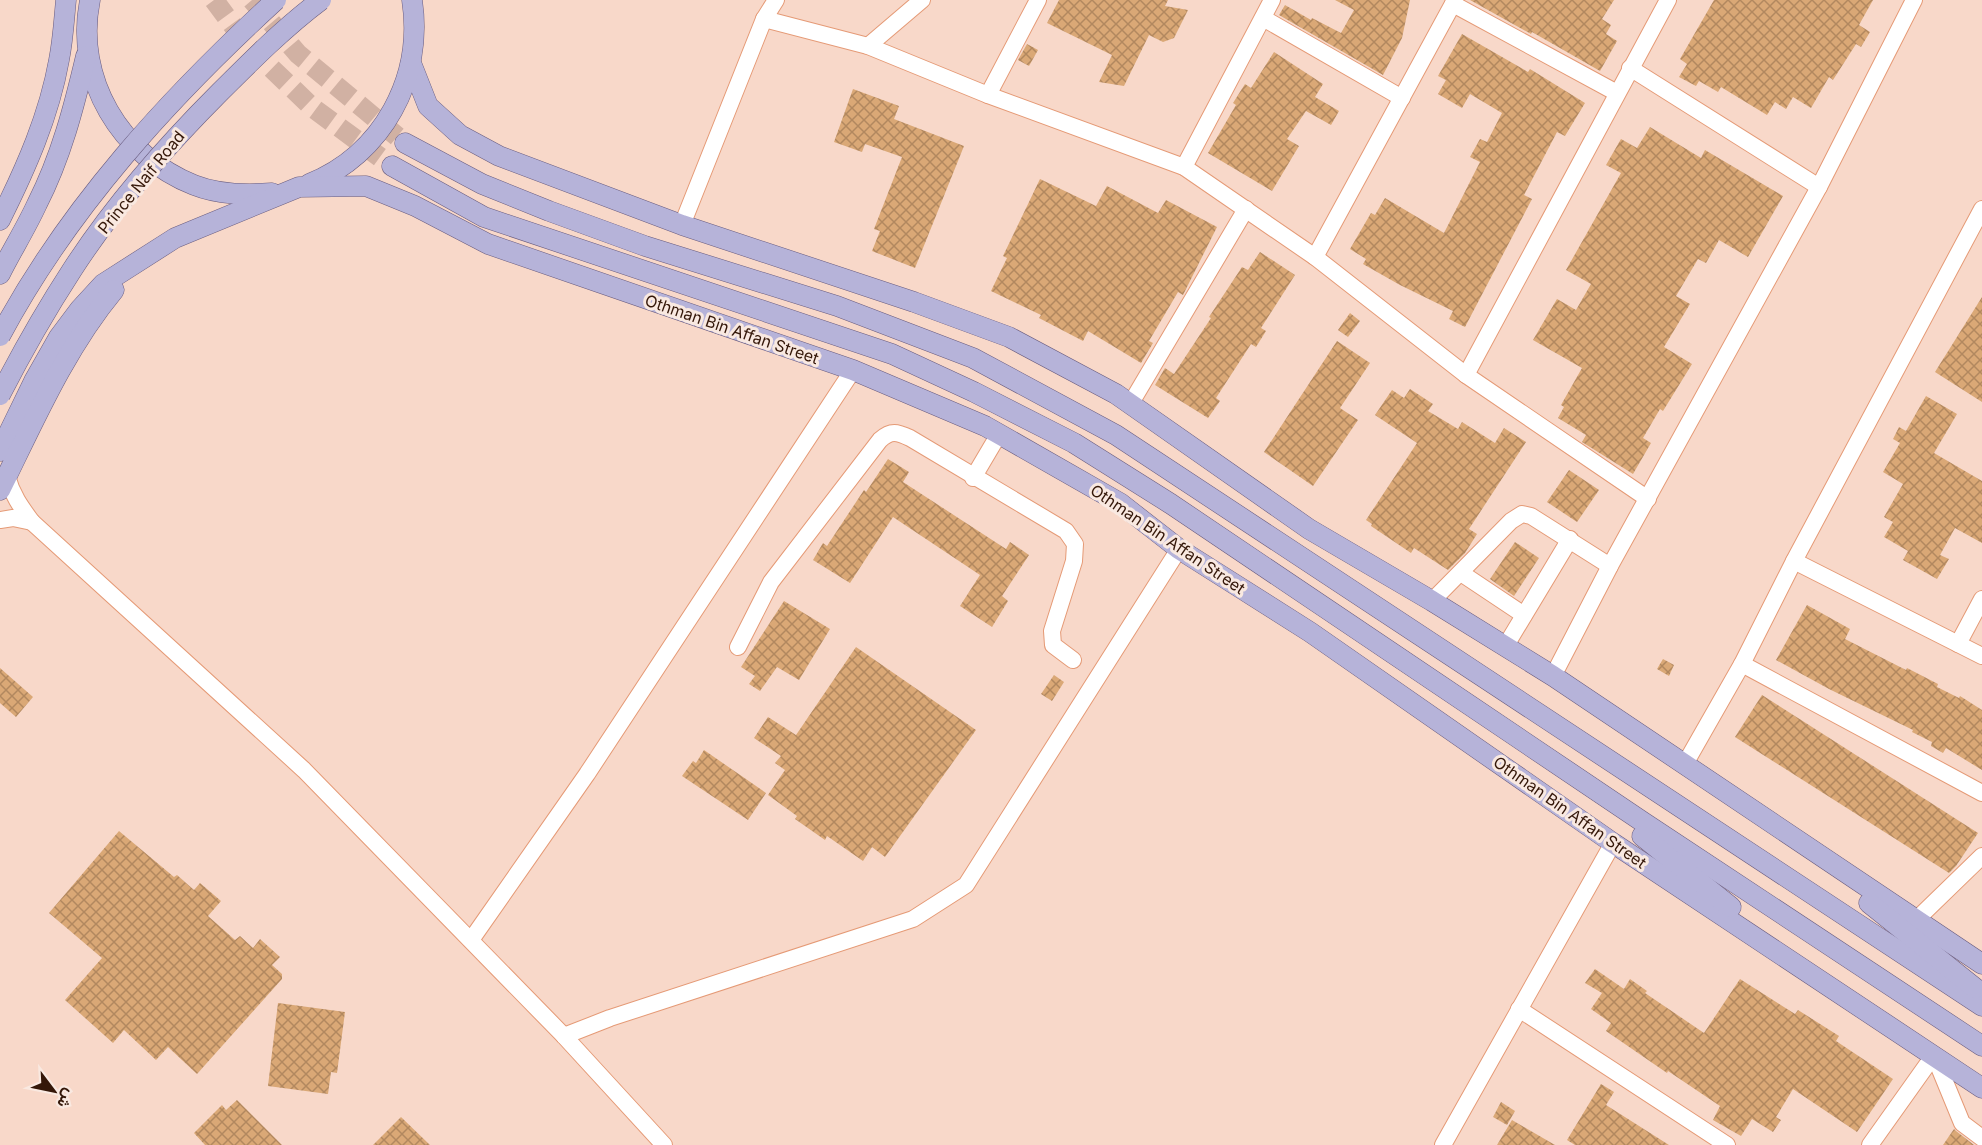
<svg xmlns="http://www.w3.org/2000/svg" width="1982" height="1145" font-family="Inter,Vazirmatn,sans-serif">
	<defs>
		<pattern id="building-cross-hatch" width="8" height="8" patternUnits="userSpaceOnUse" patternTransform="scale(1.5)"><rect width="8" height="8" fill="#daa876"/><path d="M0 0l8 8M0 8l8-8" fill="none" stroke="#b2885f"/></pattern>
	</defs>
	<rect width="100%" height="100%" fill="#f8d8c9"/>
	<g fill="url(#building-cross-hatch)">
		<polygon points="1059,0 1168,0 1165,6 1188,10 1174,38 1163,42 1149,35 1124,86 1099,82 1112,55 1047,23"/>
		<polygon points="1335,0 1410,0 1402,38 1383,75 1279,15 1285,5 1311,20 1312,18 1341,33 1354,10"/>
		<polygon points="1470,0 1614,0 1602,19 1611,25 1606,34 1617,41 1600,71 1532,32 1531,34"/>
		<polygon points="1714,0 1873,0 1859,25 1870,32 1861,47 1856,44 1833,80 1829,77 1811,108 1793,97 1786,109 1775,102 1767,115 1721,87 1718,92 1699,81 1696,86 1679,77 1687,64 1680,59"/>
		<polygon points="1462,34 1528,72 1530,69 1585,103 1565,136 1557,132 1524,195 1532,199 1465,327 1449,319 1453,311 1400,285 1363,264 1366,259 1350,249 1371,213 1375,215 1385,198 1444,233 1480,162 1470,157 1480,139 1487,142 1502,113 1470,94 1462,108 1438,94 1446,80 1438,76"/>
		<polygon points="1027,44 1038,50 1029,66 1018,60"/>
		<polygon points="1274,52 1323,84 1315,97 1339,111 1331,125 1306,111 1287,139 1299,146 1272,191 1208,153 1236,105 1233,103 1245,84 1251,88"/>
		<polygon points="853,89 899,106 894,119 964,146 915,268 872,251 880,231 874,229 902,157 865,144 862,152 834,142"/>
		<polygon points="1650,127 1701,158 1705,150 1783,196 1748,257 1719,240 1706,263 1698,259 1676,296 1690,304 1664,347 1692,364 1663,411 1660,409 1643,438 1651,443 1633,474 1582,442 1586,435 1558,418 1564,407 1561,405 1582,368 1533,340 1557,299 1576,310 1591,284 1566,270 1621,173 1606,165 1621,139 1637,148"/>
		<polygon points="1040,179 1096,206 1107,186 1158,213 1166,200 1217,227 1183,295 1178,292 1149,341 1153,343 1141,363 1088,331 1083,341 1039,318 1041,315 991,291 1007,258 1003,256"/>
		<polygon points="1260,252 1295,275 1261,328 1266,331 1256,347 1251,344 1216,398 1220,401 1208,418 1155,385 1165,368 1174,374 1211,318 1209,317 1242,267 1248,270"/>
		<polygon points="1982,297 1982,402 1935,372"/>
		<polygon points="1350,313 1360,321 1348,337 1338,330"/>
		<polygon points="1337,341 1370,363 1340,408 1358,420 1313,486 1264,452"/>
		<polygon points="1410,389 1433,404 1428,411 1458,429 1462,422 1495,443 1504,428 1526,442 1469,529 1477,534 1465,553 1448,570 1414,548 1411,553 1371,526 1372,524 1366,520 1417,443 1375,415 1392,390 1404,398"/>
		<polygon points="1926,396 1957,414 1934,453 1982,481 1982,543 1955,528 1940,555 1949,559 1937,579 1903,560 1908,551 1884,537 1893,522 1884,517 1903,484 1883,472 1900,443 1893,439 1899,427 1906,431"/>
		<polygon points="888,459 909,472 903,482 1006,549 1010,542 1029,555 1002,596 1008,601 992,627 960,606 980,575 893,517 850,583 813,560 823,543 827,546 864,490 866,492"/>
		<polygon points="1569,470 1599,490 1577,522 1547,502"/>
		<polygon points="1515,542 1539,558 1514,596 1490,579"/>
		<polygon points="784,601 830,629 799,680 777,667 760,691 749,684 755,676 741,667"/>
		<polygon points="1807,605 1850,629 1845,639 1906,670 1907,668 1938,684 1937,687 1959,698 1960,696 1982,710 1982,770 1946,748 1943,753 1931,746 1932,742 1912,732 1913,730 1829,689 1776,660"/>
		<polygon points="856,647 976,730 885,857 872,847 863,861 827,836 825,840 795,819 797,816 768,795 785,770 775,763 781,756 754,738 768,717 796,735"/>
		<polygon points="1663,659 1674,665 1669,676 1657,669"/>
		<polygon points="0,668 33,697 16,717 0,703"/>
		<polygon points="1054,675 1064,682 1052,701 1041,694"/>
		<polygon points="1762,695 1978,833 1956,866 1949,873 1735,737"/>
		<polygon points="704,750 766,793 748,820 682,776 693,761 696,763"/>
		<polygon points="119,831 174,877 177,875 194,890 200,883 221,901 208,916 235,940 240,936 253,948 260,939 280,957 272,965 282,974 282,979 197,1074 168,1047 156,1060 124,1030 113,1043 65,1000 102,958 49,913"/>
		<polygon points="1595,969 1624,989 1630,979 1647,991 1645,993 1704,1033 1740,979 1795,1014 1798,1010 1839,1036 1836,1041 1893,1079 1857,1132 1793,1089 1776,1117 1781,1120 1773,1132 1752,1119 1741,1136 1713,1120 1720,1106 1668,1071 1667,1073 1606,1031 1611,1023 1591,1009 1602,993 1585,983"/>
		<polygon points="278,1003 345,1012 337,1073 331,1072 328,1094 268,1086"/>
		<polygon points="1601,1084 1614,1092 1606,1105 1669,1145 1575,1145 1567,1140"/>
		<polygon points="237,1100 282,1145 205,1145 194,1133 222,1105 226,1110"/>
		<polygon points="1501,1102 1515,1111 1507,1125 1493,1117"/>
		<polygon points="401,1117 430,1145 373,1145"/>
		<polygon points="1512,1120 1555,1145 1497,1145"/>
		<polygon points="1954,1129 1956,1131 1974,1145 1943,1145"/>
	</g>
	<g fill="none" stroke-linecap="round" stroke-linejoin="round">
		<g stroke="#d1b1a3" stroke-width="20" stroke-dasharray="20 10" stroke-linecap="butt">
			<polyline points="214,0 248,46 313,108 392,166"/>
			<polyline points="252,0 298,54 405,143"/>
		</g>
		<defs>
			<g id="minor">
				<polyline points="1453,4 1617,93"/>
				<polyline points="1263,18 1402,98"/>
				<polyline points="764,19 868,46 988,95 1184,167 1315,257 1466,375 1648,499"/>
				<polyline points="868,46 922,0"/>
				<polyline points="1630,68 1819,187"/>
				<polyline points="988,95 1038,0"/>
				<polyline points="1184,167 1272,0"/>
				<polyline points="682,225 764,19 776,0"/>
				<polyline points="1315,257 1455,0"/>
				<polyline points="1466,375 1668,0"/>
				<polyline points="1131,403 1246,209"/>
				<polyline points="973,478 999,434"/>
				<path d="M0 520 13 518 32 522C21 507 12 495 7 476"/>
				<polyline points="32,522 304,770 564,1036 664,1145"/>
				<polyline points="1794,561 1982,656"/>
				<polyline points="1461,573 1524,615"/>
				<polyline points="1432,601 1511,521 1522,514 1531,516 1610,566"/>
				<polyline points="1958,644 1982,599"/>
				<path d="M738 647 771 582 880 440C891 430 897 432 910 438L1066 531 1075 544 1074 561 1052 631 1053 645 1073 660"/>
				<polyline points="1505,647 1570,539"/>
				<polyline points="1742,664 1982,793"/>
				<polyline points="1553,676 1610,566 1819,187 1914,0"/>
				<polyline points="1685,764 1742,664 1794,561 1982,209"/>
				<polyline points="1915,921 1982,856"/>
				<polyline points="471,940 587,774 853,370"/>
				<polyline points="1519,1009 1727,1145"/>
				<polyline points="564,1036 610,1018 913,919 966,885 1179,549"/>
				<polyline points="1934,1055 1962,1123 1982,1138"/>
				<polyline points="1443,1145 1613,843"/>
				<polyline points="1870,1145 1934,1055"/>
			</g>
			<g id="major">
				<path d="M90 0C74 79 121 156 194 185 219 195 246 195 272 193"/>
				<polyline points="411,63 428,106 460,135 499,156 682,225 914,302 1009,337 1116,394 1309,529 1432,601 1553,676 1982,964"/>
				<polyline points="405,143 482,184 549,211 645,246 837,306 973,358 1116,435 1982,1006"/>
				<polyline points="392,166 484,217 892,354 974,392 1074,443 1171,504 1643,822 1982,1046"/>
				<path d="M309 184C383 154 424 78 412 0"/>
				<path d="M0 220C26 168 49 116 59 60 63 40 64 20 66 0"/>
				<path d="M0 274C12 250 26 228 37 204 61 157 74 107 86 56"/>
				<polyline points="0,451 34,381 59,337 80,309 103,284 175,238 299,187 366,186 415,206 488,244 853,370 985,426 1120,503 1179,549 1310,632 1613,843 1982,1088"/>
				<path d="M0 490C34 421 65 349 114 290"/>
				<polyline points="1642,836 1731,907"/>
				<polyline points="1869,903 1975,988"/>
			</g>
		</defs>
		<use href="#minor" stroke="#e59a76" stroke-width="18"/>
		<use href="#major" stroke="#695c7f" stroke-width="21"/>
		<use href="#minor" stroke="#fff" stroke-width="16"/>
		<use href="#major" stroke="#b6b3d9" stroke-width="20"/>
		<defs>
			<g id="major-bridge">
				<path d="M0 336C69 207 169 98 276 0"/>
				<path d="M0 395C22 352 46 310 72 270 114 205 166 146 220 92 252 60 285 27 321 0"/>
			</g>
		</defs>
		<use href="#major-bridge" stroke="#695c7f" stroke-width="21" stroke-linecap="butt"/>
		<use href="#major-bridge" stroke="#b6b3d9" stroke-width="20"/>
	</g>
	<g text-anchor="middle" stroke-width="6" stroke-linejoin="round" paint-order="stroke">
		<g font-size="16" fill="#341709" stroke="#f9e9e1">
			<text transform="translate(141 182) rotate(-51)" y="6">Prince Naif Road</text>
			<text transform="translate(732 329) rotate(19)" y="6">Othman Bin Affan Street</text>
			<text transform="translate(1168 539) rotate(34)" y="6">Othman Bin Affan Street</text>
			<text transform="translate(1570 812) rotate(35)" y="6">Othman Bin Affan Street</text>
		</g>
	</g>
	<g transform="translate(54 1091) rotate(122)" stroke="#f9e9e1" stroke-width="4.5" paint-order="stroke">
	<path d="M0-4.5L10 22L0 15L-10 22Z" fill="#341709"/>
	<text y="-9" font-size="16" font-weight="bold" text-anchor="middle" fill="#341709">ش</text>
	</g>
</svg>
